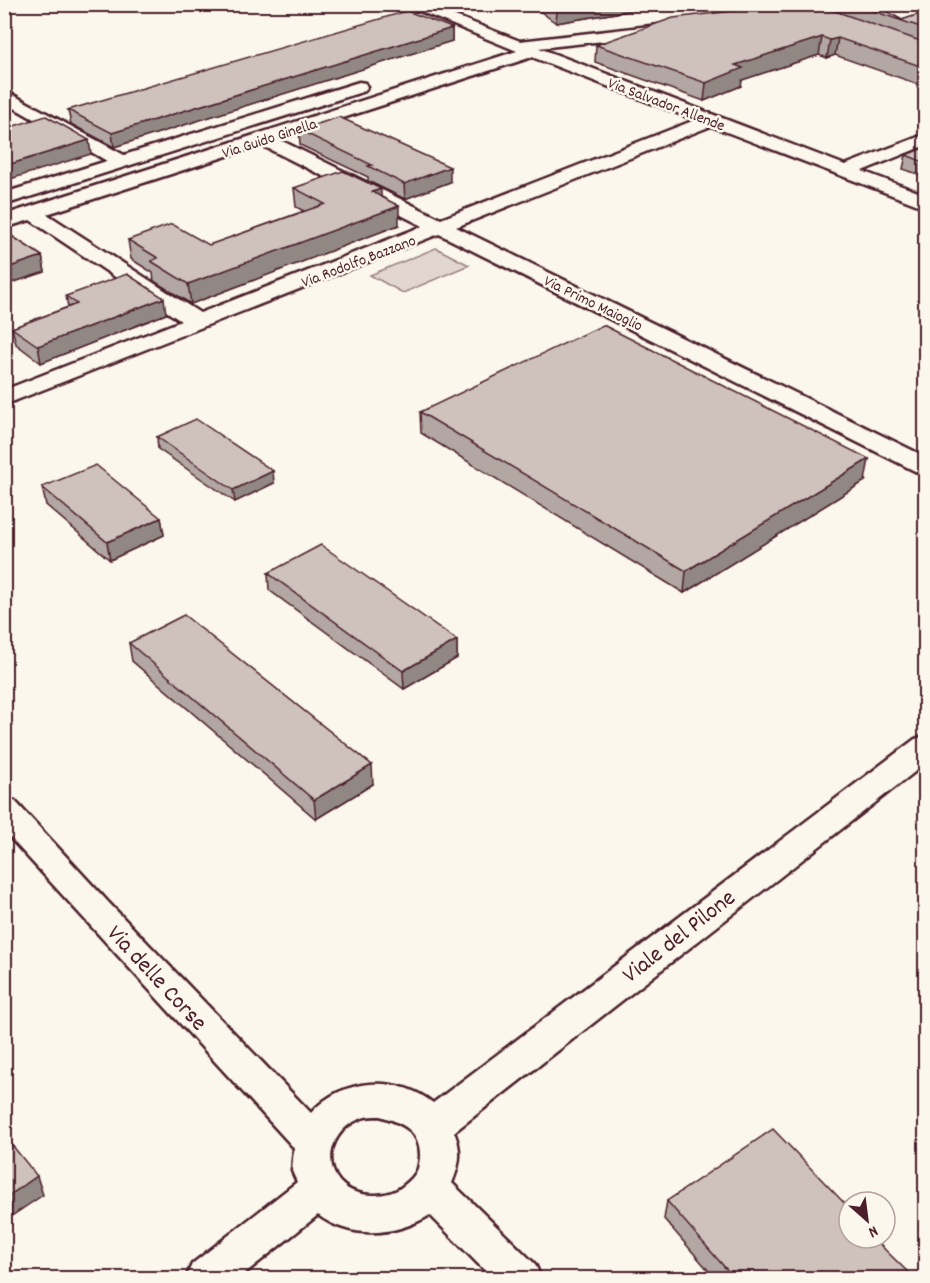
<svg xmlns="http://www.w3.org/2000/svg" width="930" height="1283" font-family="Dekko,sans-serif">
	<rect width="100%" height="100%" fill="#fbf7ec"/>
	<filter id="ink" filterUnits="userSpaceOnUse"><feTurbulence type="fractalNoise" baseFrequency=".0167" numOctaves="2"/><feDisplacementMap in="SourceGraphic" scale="12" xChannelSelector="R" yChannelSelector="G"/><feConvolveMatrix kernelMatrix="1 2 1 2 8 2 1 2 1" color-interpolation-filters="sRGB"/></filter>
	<g filter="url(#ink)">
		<polygon fill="#e2d7d0" stroke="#967b7e" stroke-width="1.5" points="436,248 469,265 403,293 370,275"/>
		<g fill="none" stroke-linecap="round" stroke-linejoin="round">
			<defs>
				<polygon id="lane" points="18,102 25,104 4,111 4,106"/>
				<g id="street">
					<path d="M402 4H424L520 41 668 24 673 26 676 29 668 34 539 48 845 165 926 134V145L862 171 926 195V208L711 126 456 227 926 457V474L917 472 439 234 4 405V390L181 321 30 220 4 228V215L517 51ZM532 57 695 120 441 219 278 139ZM261 145 423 226 200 313 47 214Z"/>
					<polygon points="846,4 894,4 887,8 797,20 789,15 797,10"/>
					<polygon points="359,82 365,83 367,87 365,91 4,205 4,193 107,161 4,102 4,90 124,155"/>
					<path d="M926 736V763L454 1132C462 1150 460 1164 452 1183L535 1264 541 1278H492L430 1215C395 1236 352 1240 318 1215L239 1278H186L192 1264 297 1182 292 1171 294 1148 4 831V798L15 801 108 902 311 1113C341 1078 397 1074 433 1103L915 739ZM380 1116C403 1123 421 1131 420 1157 419 1166 418 1172 412 1178 400 1190 393 1194 376 1195 321 1197 317 1134 362 1118 367 1116 374 1116 380 1116Z"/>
				</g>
			</defs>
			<use href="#lane" stroke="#4a1f2b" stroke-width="4"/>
			<use href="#street" stroke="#4a1f2b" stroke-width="5"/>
			<use href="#lane" fill="#fbf7ec" fill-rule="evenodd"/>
			<use href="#street" fill="#fbf7ec" fill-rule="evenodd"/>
		</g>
		<g fill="#b2a7a2" stroke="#4a1f2b" stroke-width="1.5">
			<polygon points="530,4 670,4 556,23"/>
			<polygon points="727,4 819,4 816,5 837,12 838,4 873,4 902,20 926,12 926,87 835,55 827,58 819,55 742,80 741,86 704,101 595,62 596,45 727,12"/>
			<polygon points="452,28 452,41 114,147 71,124 68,110"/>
			<polygon points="299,130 450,182 405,199 368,181 368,177 300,145"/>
			<polygon points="926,147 926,177 903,169 906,155"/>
			<polygon points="294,188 381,197 399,225 191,304 154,281 153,273 131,259 128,240 209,245 304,211 296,207"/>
			<polygon points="4,231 42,256 45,272 8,284 4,282"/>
			<polygon points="66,296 166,314 41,363 16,344 12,328 68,307"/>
			<polygon points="420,412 865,481 684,593 421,433"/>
			<polygon points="157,437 274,483 235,502 158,449"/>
			<polygon points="42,487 161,518 164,535 110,560 46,505"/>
			<polygon points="268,573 457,640 457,658 404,689 269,590"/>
			<polygon points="129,643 373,784 316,819 132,661"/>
			<polygon points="667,1201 849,1238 914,1278 715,1278 664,1219"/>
		</g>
		<g fill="#918884" stroke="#4a1f2b" stroke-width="1.5">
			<polygon points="592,4 670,4 556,23 557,10"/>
			<polygon points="727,4 819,4 726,15"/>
			<polygon points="452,28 452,41 114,147 112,133"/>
			<polygon points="822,37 819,55 742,80 741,86 704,101 706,83 735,65"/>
			<polygon points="838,38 835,55 827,58 830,40"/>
			<polygon points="89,140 91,154 4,181 4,166"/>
			<polygon points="450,167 450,182 405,199 404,184"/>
			<polygon points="381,189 381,208 372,192"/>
			<polygon points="399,206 399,225 191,304 188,284"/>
			<polygon points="42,256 45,272 8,284 4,269"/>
			<polygon points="164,298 166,314 41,363 38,346"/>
			<polygon points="869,459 865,481 684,593 686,571"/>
			<polygon points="273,471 274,483 235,502 233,490"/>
			<polygon points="161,518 164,535 110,560 107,542"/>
			<polygon points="457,640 457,658 404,689 403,671"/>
			<polygon points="372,765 373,784 316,819 314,800"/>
			<polygon points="37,1176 43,1195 4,1221 4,1199"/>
		</g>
		<g fill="#cfc2bc" stroke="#4a1f2b" stroke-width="1.5">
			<polygon points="549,4 592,4 557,10"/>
			<polygon points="791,4 815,4 926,43 926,68 838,38 830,40 822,37 735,65 743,68 706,83 596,45 673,18"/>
			<polygon points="853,4 873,4 902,20 926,12 926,29"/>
			<polygon points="407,11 452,28 112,133 68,110"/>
			<polygon points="46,116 89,140 4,166 4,129"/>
			<polygon points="339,117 450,167 404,184 368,166 372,165 299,130"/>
			<polygon points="926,147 926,163 906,155"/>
			<polygon points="343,171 381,189 372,192 399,206 188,284 151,261 158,258 128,240 172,224 209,245 325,204 294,188"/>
			<polygon points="4,231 42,256 4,269"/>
			<polygon points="127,274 164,298 38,346 12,328 77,304 66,296"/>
			<polygon points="603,325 869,459 686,571 420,412"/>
			<polygon points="196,419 273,471 233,490 157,437"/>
			<polygon points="96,465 161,518 107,542 42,487"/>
			<polygon points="321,545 457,640 403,671 268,573"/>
			<polygon points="184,615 372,765 314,800 129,643"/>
			<polygon points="773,1129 849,1208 849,1238 873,1238 914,1278 734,1278 667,1201"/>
			<polygon points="4,1135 37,1176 4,1199"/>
		</g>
	</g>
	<g text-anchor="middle" stroke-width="5" stroke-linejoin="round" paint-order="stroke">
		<g font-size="16" fill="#4a1f2b" stroke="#fbf7ec">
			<text transform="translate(667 103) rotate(21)" y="6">Via Salvador Allende</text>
			<text transform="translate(269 137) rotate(-18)" y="6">Via Guido Ginella</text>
			<text transform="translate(358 260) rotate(-21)" y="6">Via Rodolfo Bazzano</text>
			<text transform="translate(594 302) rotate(26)" y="6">Via Primo Maioglio</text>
		</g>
		<g font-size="24" fill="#4a1f2b" stroke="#fbf7ec">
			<text transform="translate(678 935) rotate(-38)" y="8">Viale del Pilone</text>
			<text transform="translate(158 977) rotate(47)" y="8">Via delle Corse</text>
		</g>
	</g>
	<rect width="930" height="1283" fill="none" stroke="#fbf7ec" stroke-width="24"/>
	<rect x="12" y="12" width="906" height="1259" fill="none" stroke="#4a1f2b" stroke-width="2" filter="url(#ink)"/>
	<g transform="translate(867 1220) rotate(152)"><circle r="28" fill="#fbf7ec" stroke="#b4a19f" stroke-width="1.5"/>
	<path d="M0-4.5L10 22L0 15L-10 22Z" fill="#4a1f2b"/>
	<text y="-9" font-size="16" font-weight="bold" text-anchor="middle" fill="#4a1f2b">N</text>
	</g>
</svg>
